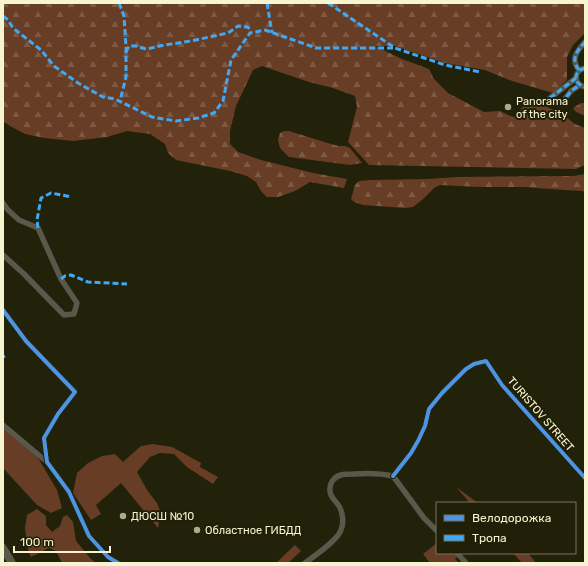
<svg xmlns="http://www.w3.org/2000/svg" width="588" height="566" font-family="Rubik,sans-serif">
	<defs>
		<pattern id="forest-firs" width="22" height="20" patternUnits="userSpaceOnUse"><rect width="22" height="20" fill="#683d25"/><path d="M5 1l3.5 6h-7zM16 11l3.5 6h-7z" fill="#7e5a44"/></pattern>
	</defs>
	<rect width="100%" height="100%" fill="#22210a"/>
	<g fill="#683d25">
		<polygon points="3,427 38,458 57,490 62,508 51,513 37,505 3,468"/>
		<polygon points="153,444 172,447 201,463 200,467 218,477 213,484 187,467 174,454 160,453 150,457 137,472 147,490 157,503 161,513 158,528 121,483 96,505 101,514 91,520 73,493 77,473 88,463 102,456 115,454 123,462 141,446"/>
		<polygon points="456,487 478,503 470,503"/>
		<polygon points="37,509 46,516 46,525 52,532 60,526 63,517 67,515 73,522 76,541 91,559 96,563 62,563 56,551 49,548 31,557 28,550 25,528 27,515"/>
		<polygon points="437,543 437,553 454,553 457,557 455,559 459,563 430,563 423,554"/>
		<polygon points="295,545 301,551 288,563 276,563"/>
		<polygon points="513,553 528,553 536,563 522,563"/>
	</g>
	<g fill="url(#forest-firs)">
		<polygon points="3,3 585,3 585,33 573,45 567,57 567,80 553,93 512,81 485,70 445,63 395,46 375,46 402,59 429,69 434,79 448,93 484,112 500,111 508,115 514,117 518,115 527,99 559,112 575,124 585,128 585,165 576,169 369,165 348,142 357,107 355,96 333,88 309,82 262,66 253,70 236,106 230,131 230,144 238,152 261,160 313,173 347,179 344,188 310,182 295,191 278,197 267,197 261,191 256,182 247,176 230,171 176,160 168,153 165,144 150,134 127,131 107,137 73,141 44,138 25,134 10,126 3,121"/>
		<polygon points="581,103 585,103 585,116 576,112 573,108"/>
		<polygon points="284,131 289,131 331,144 339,146 345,146 350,148 362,163 350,165 289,157 280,148 278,140 280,133"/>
		<polygon points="585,174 585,193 583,191 550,189 524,187 478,187 440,185 434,188 422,200 413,207 405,208 363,205 354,202 351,199 355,185 359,181 371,180 427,179 458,177 574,176"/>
	</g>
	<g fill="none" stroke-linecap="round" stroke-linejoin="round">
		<g stroke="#59584b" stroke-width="5.5">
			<path d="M585 68C573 71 573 84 585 87"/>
			<path d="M579 70C570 59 577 51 585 42"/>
			<polyline points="550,98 576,78"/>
			<polyline points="561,104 571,91 580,85"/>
			<polyline points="3,203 8,210 19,220 38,228 61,279 77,303 74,314 64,315 24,274 3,255"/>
			<polyline points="3,310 26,341 75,392 58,414 44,438 47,462 69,492 89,536 108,557 118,563"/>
			<polyline points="3,425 47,462"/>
			<polyline points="393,476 411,453 418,441 425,426 429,409 442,393 466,369 474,364 486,361 502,385 585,478"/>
			<polyline points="393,476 424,518 437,531"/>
			<polyline points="457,553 466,563"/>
			<path d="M305 563C314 556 338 540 341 530 344 523 343 513 339 506 336 501 330 497 330 491 329 483 334 477 341 475 345 474 350 474 353 474 367 473 380 473 393 476"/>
		</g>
		<polyline stroke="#5a5949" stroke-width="8" points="3,548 12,563"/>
		<g stroke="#3fa9f5" stroke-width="3" stroke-dasharray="6 3" stroke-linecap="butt">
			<polyline points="119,3 124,16 126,47 126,77 120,101"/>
			<polyline points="267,3 272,33"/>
			<polyline points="328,3 395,48 445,65 480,72"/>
			<polyline points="3,16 8,20 13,28 41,50 54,66 78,83 103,97 115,99 152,117 176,121 198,118 214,113 223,101 231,60 250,33 265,30 316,48 395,48"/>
			<polyline points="126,52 129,46 136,46 146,49 165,45 191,41 228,33 238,26 247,27 252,30"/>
			<path d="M585 68C573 71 573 84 585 87"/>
			<path d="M579 70C570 59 577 51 585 42"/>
			<polyline points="550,98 576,78"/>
			<polyline points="561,104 571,91 580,85"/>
			<polyline points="38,228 37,220 41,198 51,193 72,197"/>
			<polyline points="61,279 65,276 71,275 88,282 127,284"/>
			<polyline points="3,357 5,356"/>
		</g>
		<defs>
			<g id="cycleway">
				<polyline points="3,310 26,341 75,392 58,414 44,438 47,462 69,492 89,536 108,557 118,563"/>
				<polyline points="393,476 411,453 418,441 425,426 429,409 442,393 466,369 474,364 486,361 502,385 585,478"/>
			</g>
		</defs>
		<use href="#cycleway" stroke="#211f08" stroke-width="6"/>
		<use href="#cycleway" stroke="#4d94e3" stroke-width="4"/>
	</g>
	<g fill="#acab8a" stroke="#211f08" stroke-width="1.5">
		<circle cx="508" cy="107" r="4"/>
		<circle cx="123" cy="516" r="4"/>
		<circle cx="197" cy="530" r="4"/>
	</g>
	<g text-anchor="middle" stroke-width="4" stroke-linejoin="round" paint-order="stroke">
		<g font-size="11" fill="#f6f5cf" stroke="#211f08" text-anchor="start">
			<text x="516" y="105">Panorama<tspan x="516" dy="13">of the city</tspan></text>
			<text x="131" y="520">ДЮСШ №10</text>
			<text x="205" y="534">Областное ГИБДД</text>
		</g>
		<g font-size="11" fill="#f6f5cf" stroke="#211f08">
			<text transform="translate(541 414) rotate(49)" y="4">TURISTOV STREET</text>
		</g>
	</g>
	<rect width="588" height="566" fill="none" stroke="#f6f5cf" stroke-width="8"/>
	<rect x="436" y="502" width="140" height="52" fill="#211f08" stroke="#767558"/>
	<rect x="444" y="515" width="20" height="6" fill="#4d94e3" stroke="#767558"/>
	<text x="472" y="522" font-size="12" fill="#f6f5cf">Велодорожка</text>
	<rect x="444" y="535" width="20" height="6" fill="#3fa9f5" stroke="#767558"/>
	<text x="472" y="542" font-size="12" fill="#f6f5cf">Тропа</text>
	<path d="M14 546v6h96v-6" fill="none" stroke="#f6f5cf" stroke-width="2"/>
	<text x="20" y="546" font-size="12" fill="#f6f5cf" stroke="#211f08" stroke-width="3" paint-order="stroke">100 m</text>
</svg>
